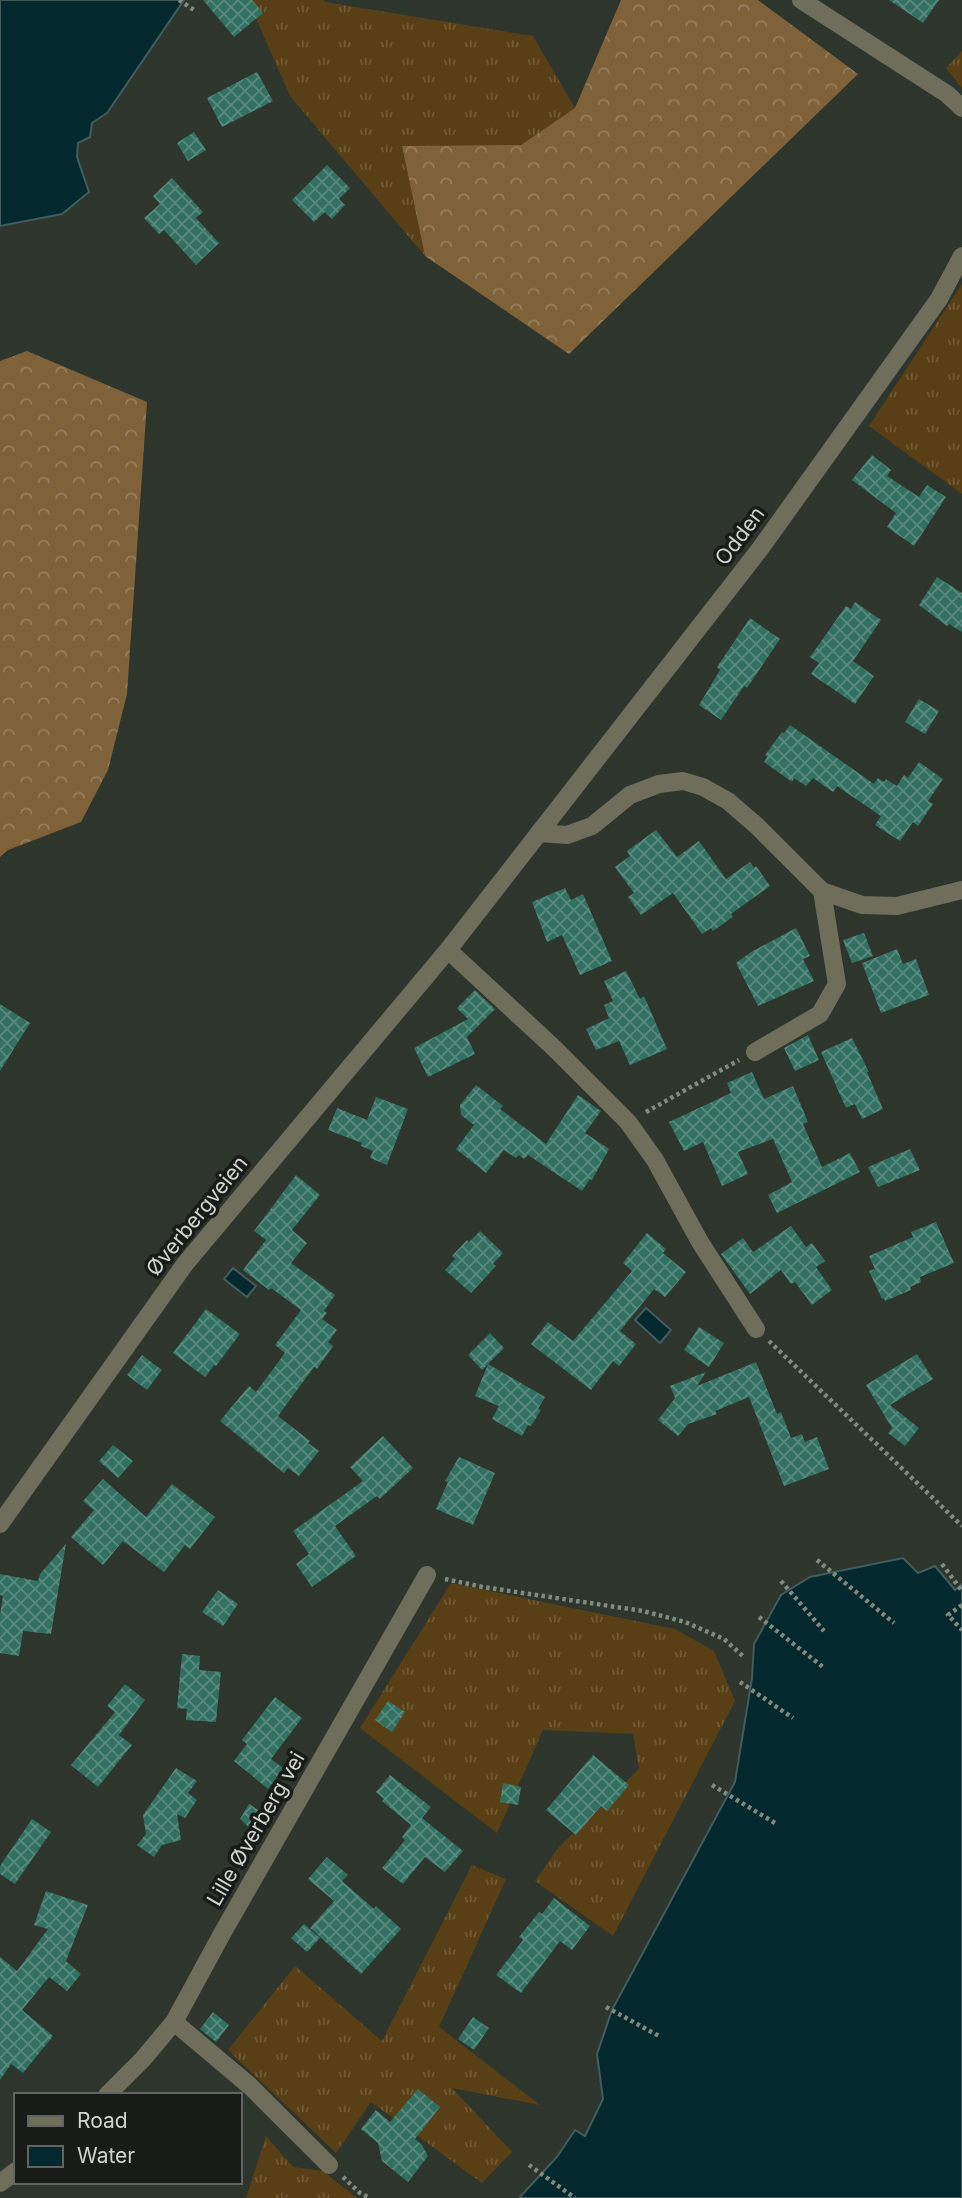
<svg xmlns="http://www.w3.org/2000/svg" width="962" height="2198" font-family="Inter,sans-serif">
	<defs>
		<pattern id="grass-tufts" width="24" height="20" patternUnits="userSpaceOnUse" patternTransform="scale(1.75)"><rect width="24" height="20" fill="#593f15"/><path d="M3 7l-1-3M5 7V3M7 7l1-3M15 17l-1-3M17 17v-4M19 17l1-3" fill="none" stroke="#705a36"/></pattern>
		<pattern id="forest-crowns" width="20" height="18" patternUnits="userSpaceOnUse" patternTransform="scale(1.75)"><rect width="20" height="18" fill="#7f6239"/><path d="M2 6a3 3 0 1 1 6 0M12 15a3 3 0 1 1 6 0" fill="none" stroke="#967f5e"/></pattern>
		<pattern id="building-cross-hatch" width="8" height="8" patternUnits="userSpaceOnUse" patternTransform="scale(1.75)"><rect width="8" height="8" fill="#327061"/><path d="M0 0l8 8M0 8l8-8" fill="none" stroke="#588a7e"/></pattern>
	</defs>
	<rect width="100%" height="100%" fill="#2d352c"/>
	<g fill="url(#grass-tufts)">
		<polygon points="248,0 324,0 325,2 533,36 575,108 521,145 402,146 425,256 290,96"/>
		<polygon points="962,51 962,88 946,68"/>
		<polygon points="962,284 962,494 869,426"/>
		<polygon points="451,1583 675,1629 714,1651 735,1701 613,1936 535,1881 558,1848 639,1769 633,1734 543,1730 497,1833 360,1728"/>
		<polygon points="472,1865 506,1879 439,2027 540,2105 452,2088 512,2152 482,2183 371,2102 336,2153 228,2050 295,1966 382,2041"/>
		<polygon points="266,2136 293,2167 323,2171 357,2198 246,2198"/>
	</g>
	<g fill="url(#forest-crowns)">
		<polygon points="621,0 758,0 858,74 569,354 425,256 402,146 521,145 575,108"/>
		<polygon points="27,351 147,402 127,694 108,770 81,822 8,850 0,857 0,361"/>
	</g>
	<g fill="#03282d" stroke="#405c5d" stroke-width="2">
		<polygon points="0,0 184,0 107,113 92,123 90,137 78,143 77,157 89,192 62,214 0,226"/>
		<polygon points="233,1268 256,1286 247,1297 224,1279"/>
		<polygon points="646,1308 671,1330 660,1343 635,1320"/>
		<polygon points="903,1558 918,1573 935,1566 955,1590 962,1584 962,2198 519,2198 557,2157 575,2130 585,2136 603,2099 597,2054 612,2010 735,1782 752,1678 754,1644 781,1595 810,1577"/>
	</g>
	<g fill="url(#building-cross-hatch)">
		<polygon points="203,0 252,0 263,13 234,37"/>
		<polygon points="889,0 939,0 923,23"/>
		<polygon points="257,72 273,101 222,127 207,98"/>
		<polygon points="194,132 206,150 188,161 177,143"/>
		<polygon points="327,165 350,188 339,199 345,205 332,219 325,212 314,222 292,200"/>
		<polygon points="172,178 203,212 196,218 219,243 196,265 164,230 159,234 144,218 160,204 153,196"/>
		<polygon points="872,455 891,470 887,476 919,497 927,485 946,497 914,546 887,527 896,513 852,480"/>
		<polygon points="937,577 962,593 962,632 949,624 947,626 919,605"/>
		<polygon points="855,602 881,620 853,661 874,676 855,704 811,674 819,663 810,657 846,606 851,609"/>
		<polygon points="750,618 780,639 747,688 744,686 721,720 699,705 720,670 717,667"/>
		<polygon points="919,699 939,711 925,734 905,722"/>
		<polygon points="790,725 874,784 878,778 884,782 886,779 897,786 904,775 908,778 919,762 943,779 928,801 933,804 918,826 913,822 900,841 875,825 881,816 837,786 833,792 813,778 806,786 794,778 792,782 764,762 767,757 765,755 782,732 784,733"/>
		<polygon points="656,830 677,857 699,841 726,879 750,862 754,868 756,866 770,886 731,914 733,917 713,931 711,928 702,934 673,893 641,915 628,897 634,893 615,867 630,856 627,851"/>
		<polygon points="565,888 571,900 583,894 612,961 580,975 562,935 547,942 532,902"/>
		<polygon points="796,928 810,956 803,959 814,981 758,1006 736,963 751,952"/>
		<polygon points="864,933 873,956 852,963 843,940"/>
		<polygon points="897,949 903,964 916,959 929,995 881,1013 862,963"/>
		<polygon points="626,971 640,999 644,996 667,1049 630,1065 619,1041 596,1050 586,1029 609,1018 604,1005 613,1001 604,981"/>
		<polygon points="475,990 495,1009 467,1037 475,1054 428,1077 414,1048 468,1019 457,1008"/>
		<polygon points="0,1004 30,1023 0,1071"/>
		<polygon points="808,1035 819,1060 795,1071 784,1048"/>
		<polygon points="852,1038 869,1072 867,1072 883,1109 862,1119 855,1104 846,1108 821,1052"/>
		<polygon points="752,1072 764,1099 793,1086 808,1122 803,1124 822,1167 850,1153 860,1172 777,1213 768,1195 792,1182 773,1139 738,1152 748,1174 722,1186 703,1142 684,1151 669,1122 731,1093 727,1083"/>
		<polygon points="476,1085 503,1106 500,1109 546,1144 578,1095 601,1111 585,1133 609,1149 592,1180 590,1179 582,1191 528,1155 524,1159 519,1155 516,1158 504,1150 486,1173 456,1149 474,1125 461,1115 460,1105"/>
		<polygon points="376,1097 408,1109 387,1165 370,1158 373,1151 361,1146 362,1143 328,1130 337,1108 367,1120"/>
		<polygon points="910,1149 920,1170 878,1187 868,1167"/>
		<polygon points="296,1175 320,1195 292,1230 307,1243 291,1263 335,1295 324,1311 327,1313 322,1319 337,1330 328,1342 333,1346 317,1369 314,1367 278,1416 310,1441 308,1443 319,1451 299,1476 288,1468 284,1473 220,1421 249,1386 256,1392 285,1353 275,1345 301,1310 271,1288 269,1290 243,1270 266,1240 254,1231"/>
		<polygon points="936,1222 954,1263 920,1277 921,1282 910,1287 911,1290 885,1301 884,1298 882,1299 869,1271 875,1269 869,1256 913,1237 911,1232"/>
		<polygon points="791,1226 806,1247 812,1243 825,1261 816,1267 832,1290 812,1305 795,1282 791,1284 781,1270 750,1294 721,1254 743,1238 753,1252"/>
		<polygon points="480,1231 503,1253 493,1264 496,1266 471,1293 445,1270 455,1259 452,1256 467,1240 469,1242"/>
		<polygon points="647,1233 666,1249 663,1253 686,1272 665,1297 654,1289 620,1331 636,1344 619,1366 613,1361 591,1390 531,1344 548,1322 573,1341 632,1271 623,1263"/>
		<polygon points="206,1309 240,1334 216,1366 214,1365 205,1377 173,1353"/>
		<polygon points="699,1327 724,1343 709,1367 684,1350"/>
		<polygon points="490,1333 504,1348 488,1364 545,1397 538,1409 541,1410 531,1426 528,1425 522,1436 492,1419 499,1406 475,1396 488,1364 482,1370 468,1355"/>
		<polygon points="917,1354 933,1379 890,1405 919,1428 905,1446 888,1433 892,1428 866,1385"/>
		<polygon points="142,1355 162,1370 147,1390 127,1375"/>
		<polygon points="756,1362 777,1414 781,1412 791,1438 802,1434 805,1442 817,1437 829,1469 784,1486 749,1397 715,1411 717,1414 688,1424 678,1436 658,1420 675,1398 670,1386 706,1372 697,1386"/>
		<polygon points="383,1436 413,1468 380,1499 377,1496 335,1526 356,1556 312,1587 296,1564 309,1554 293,1531 363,1481 350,1467"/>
		<polygon points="113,1445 133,1461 118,1478 99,1461"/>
		<polygon points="459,1457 495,1473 473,1525 436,1509 448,1482 445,1481"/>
		<polygon points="103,1479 146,1517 172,1484 215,1517 190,1549 185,1545 164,1572 123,1541 103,1565 71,1537 94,1510 83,1501"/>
		<polygon points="66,1544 51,1634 23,1631 19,1656 0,1653 0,1615 3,1596 0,1595 0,1574 38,1581 40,1574"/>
		<polygon points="218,1590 238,1604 223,1626 202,1612"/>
		<polygon points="182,1654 200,1656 199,1670 221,1672 216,1722 186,1720 187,1709 177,1708"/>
		<polygon points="125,1684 145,1700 119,1735 132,1745 98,1787 71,1765 115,1712 107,1706"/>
		<polygon points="275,1697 302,1718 271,1759 283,1768 268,1789 234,1761 247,1744 242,1740"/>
		<polygon points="388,1701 405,1712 392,1732 375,1720"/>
		<polygon points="593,1755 629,1785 607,1811 601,1806 576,1835 546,1810"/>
		<polygon points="176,1768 197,1781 188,1793 197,1800 185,1818 177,1814 181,1840 162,1845 154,1857 137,1845 146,1834 143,1815"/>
		<polygon points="390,1775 431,1807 422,1818 463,1851 445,1872 425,1857 403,1884 382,1868 405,1840 402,1837 411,1825 382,1801 384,1799 376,1792"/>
		<polygon points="503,1783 521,1787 518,1805 500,1802"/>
		<polygon points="249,1804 265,1814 254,1832 240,1819"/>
		<polygon points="32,1819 51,1832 15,1884 0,1874 0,1866"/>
		<polygon points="327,1857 348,1875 342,1881 374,1909 376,1906 401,1929 361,1974 310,1928 334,1901 308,1879"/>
		<polygon points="46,1891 88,1905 66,1961 81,1974 67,1991 49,1977 22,2010 53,2036 23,2073 11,2064 0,2080 0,1957 17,1971 48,1929 34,1925"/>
		<polygon points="554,1898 590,1926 572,1950 560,1941 521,1993 496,1975 523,1940 519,1937 539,1912 542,1914"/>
		<polygon points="304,1924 320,1938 307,1952 291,1938"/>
		<polygon points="213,2012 229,2025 216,2042 200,2029"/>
		<polygon points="473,2017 489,2028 474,2050 458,2039"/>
		<polygon points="418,2089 440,2107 415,2139 422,2145 428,2156 408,2182 382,2161 378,2143 361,2129 376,2110 390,2122"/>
	</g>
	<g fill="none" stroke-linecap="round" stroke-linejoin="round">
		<g stroke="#828981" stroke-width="4.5" stroke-dasharray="3.5 3.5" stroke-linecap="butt">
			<polyline points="179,0 194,10"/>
			<polyline points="646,1112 739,1060"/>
			<polyline points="769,1341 962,1526"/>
			<polyline points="817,1560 894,1623"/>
			<polyline points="942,1564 962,1591"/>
			<polyline points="445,1579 483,1587 643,1611 685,1622 724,1639 744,1657"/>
			<polyline points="781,1581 824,1631"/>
			<polyline points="962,1605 948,1615 962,1630"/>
			<polyline points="759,1617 823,1667"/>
			<polyline points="740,1682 793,1718"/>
			<polyline points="712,1785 775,1823"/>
			<polyline points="606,2007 659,2036"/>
			<polyline points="529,2165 575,2198"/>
			<polyline points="343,2177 360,2193 370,2198"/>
		</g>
		<g stroke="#6e6e5a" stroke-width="18">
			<polyline points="801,0 947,94 962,108"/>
			<polyline points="539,833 567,835 592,826 630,795 659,784 683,781 703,787 728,801 757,826 822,891 862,905 897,906 962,890"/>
			<polyline points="448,950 553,1047 628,1122 655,1160 700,1242 756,1329"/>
			<polyline points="755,1052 820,1014 837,984 822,891"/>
			<polyline points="0,1524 185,1264 448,950 760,549 939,299 962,256"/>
			<polyline points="174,2022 250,2086 329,2165"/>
			<polyline points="107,2095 143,2059 174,2022 223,1932 427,1575"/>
			<polyline points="0,2183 16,2171"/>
		</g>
	</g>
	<g text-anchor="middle" stroke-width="7" stroke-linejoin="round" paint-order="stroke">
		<g font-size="21" fill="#cfd4ce" stroke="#181b17">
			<text transform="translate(740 536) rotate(-53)" y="7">Odden</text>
			<text transform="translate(197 1216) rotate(-51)" y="7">Øverbergveien</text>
			<text transform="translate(256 1829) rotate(-60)" y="7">Lille Øverberg vei</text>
		</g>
	</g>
	<rect x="14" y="2093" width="228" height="91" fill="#181b17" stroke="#616560" stroke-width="2"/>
	<rect x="28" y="2116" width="35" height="10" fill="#6e6e5a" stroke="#616560" stroke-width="2"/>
	<text x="77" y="2128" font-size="21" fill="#cfd4ce">Road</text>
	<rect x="28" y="2146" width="35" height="21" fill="#03282d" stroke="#616560" stroke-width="2"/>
	<text x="77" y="2163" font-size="21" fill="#cfd4ce">Water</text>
</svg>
